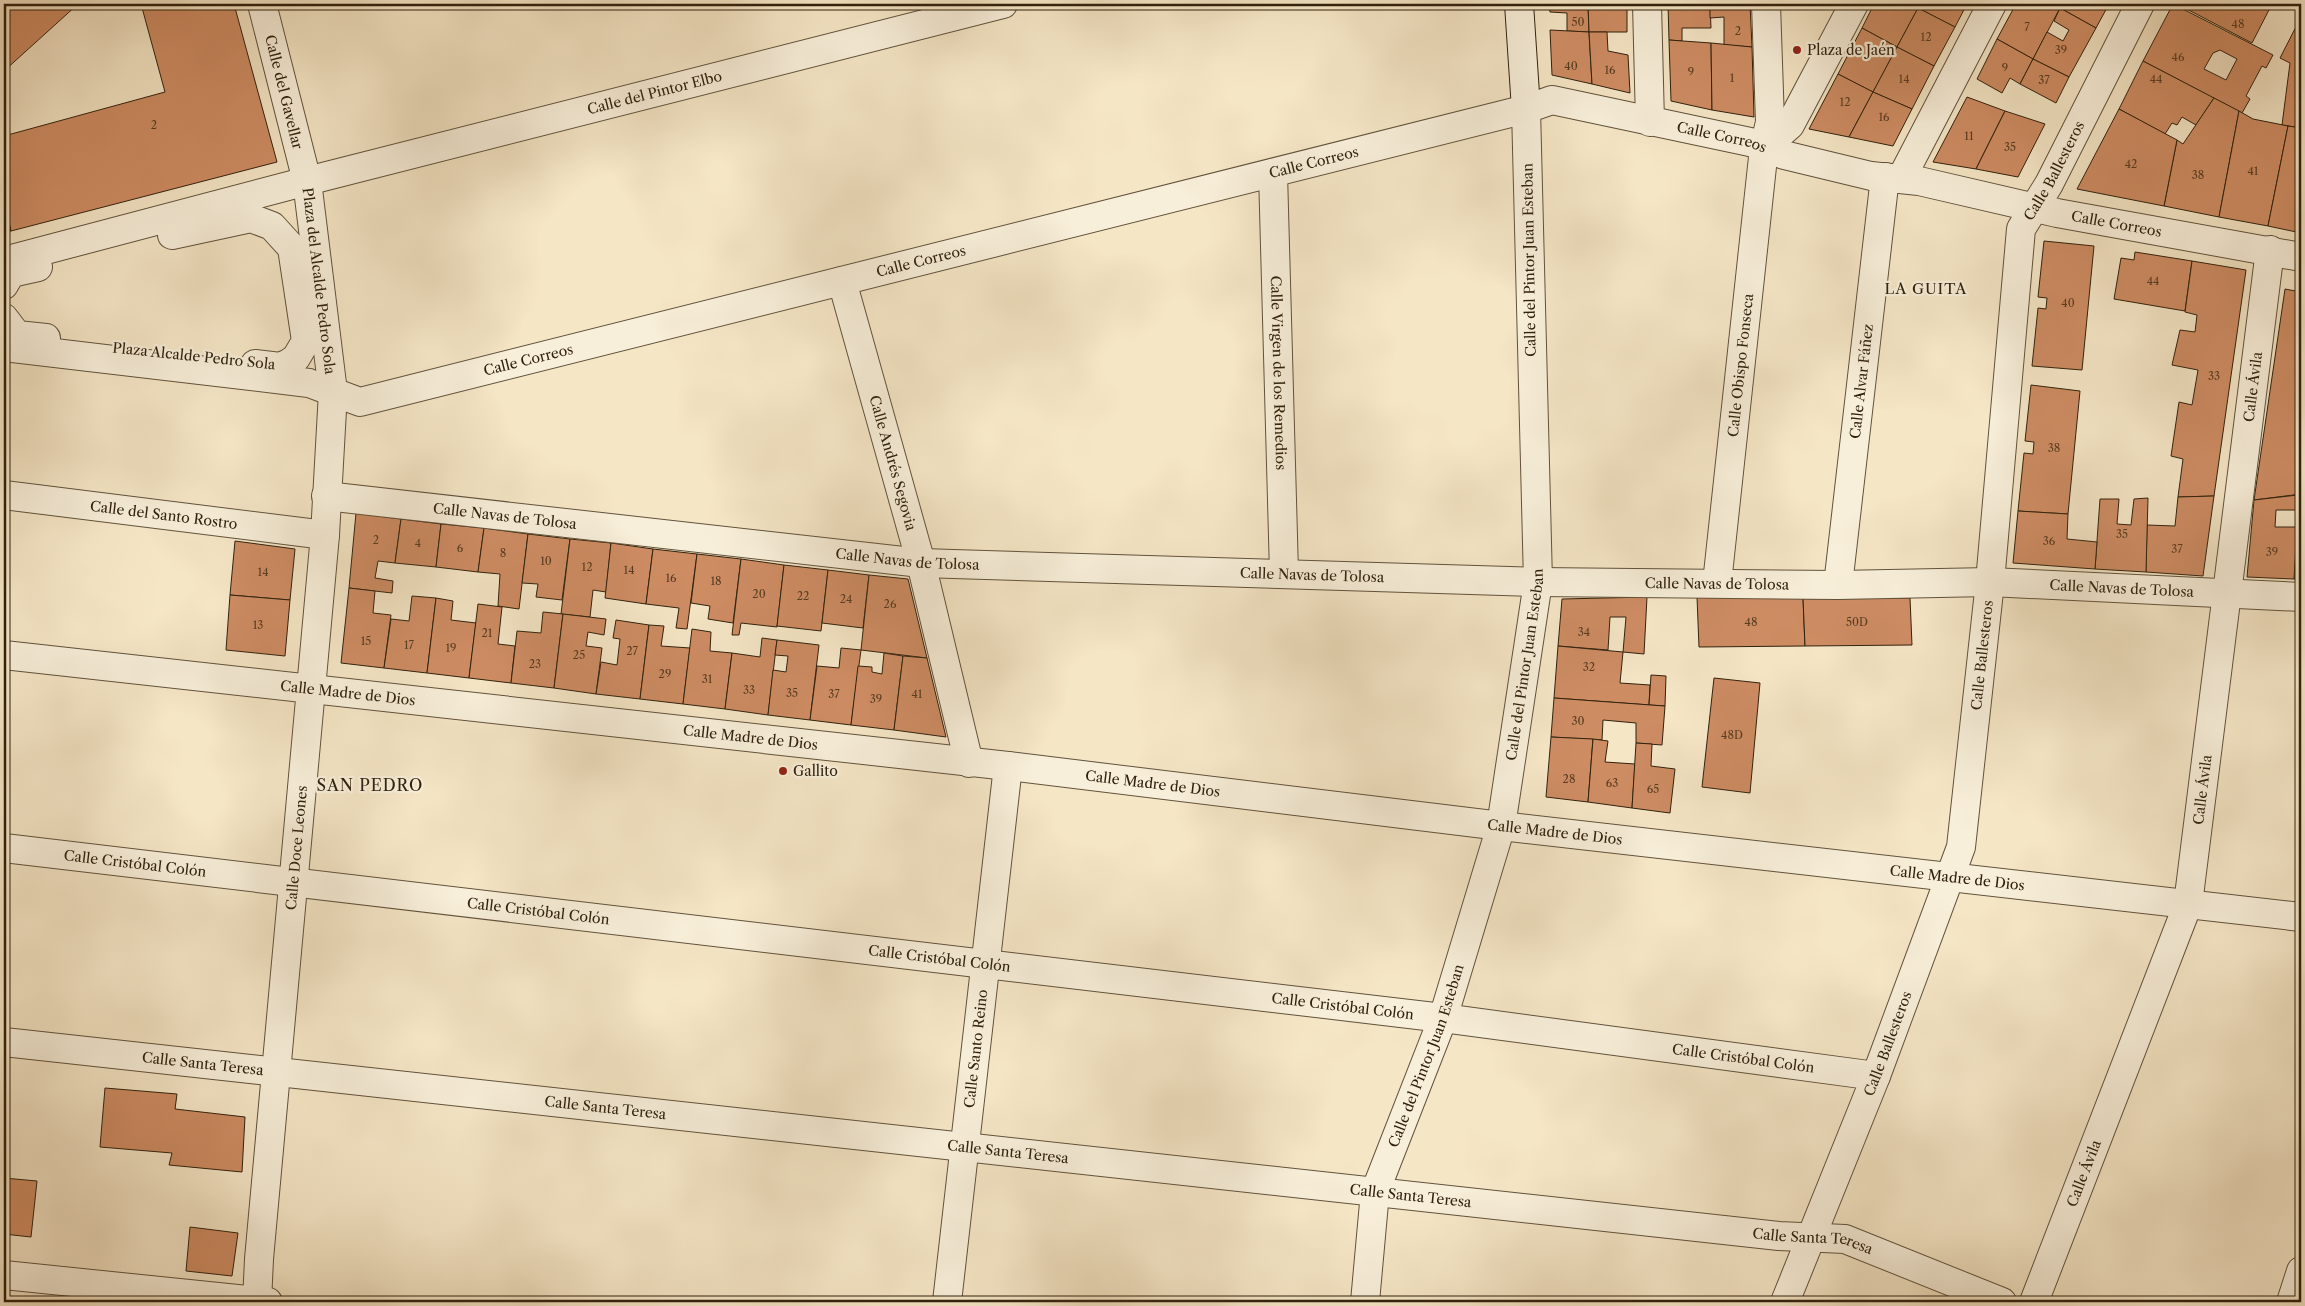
<svg xmlns="http://www.w3.org/2000/svg" width="2305" height="1306" font-family="'Libre Caslon Text',serif">
	<rect width="100%" height="100%" fill="#f5e6c6"/>
	<filter id="stains"><feTurbulence type="fractalNoise" baseFrequency=".004" numOctaves="4"/><feColorMatrix values="0 0 0 0 .2 0 0 0 0 .09 0 0 0 0 .02 0 0 0 .5 -.17"/></filter>
	<radialGradient id="worn" r=".72"><stop offset=".6" stop-color="#630" stop-opacity="0"/><stop offset="1" stop-color="#630" stop-opacity=".3"/></radialGradient>
	<g fill="#ce8c63" stroke="#30210d" fill-rule="evenodd">
		<polygon points="4,4 78,4 4,71"/>
		<polygon points="141,4 234,4 277,162 11,231 4,202 4,136 165,92"/>
		<polygon points="1549,4 1588,4 1589,32 1567,31 1567,13 1550,12"/>
		<polygon points="1588,4 1627,4 1627,32 1589,32"/>
		<polygon points="1668,4 1710,4 1711,28 1682,28 1682,41 1669,40"/>
		<polygon points="1710,4 1750,4 1752,47 1724,45 1724,17 1710,18"/>
		<polygon points="1874,4 1912,4 1918,8 1897,47 1862,28"/>
		<polygon points="1920,4 1967,4 1955,27 1918,8"/>
		<polygon points="2016,4 2053,4 2060,8 2033,59 1997,39"/>
		<polygon points="2062,4 2109,4 2096,28 2060,8"/>
		<path d="M2173 4 2273 55 2266 68 2262 66 2246 96 2250 99 2242 113 2143 61ZM2220 50 2237 59 2226 80 2204 69 2213 53Z"/>
		<polygon points="2177,4 2272,4 2252,43"/>
		<polygon points="1918,8 1955,27 1934,66 1897,47"/>
		<polygon points="2060,8 2096,28 2069,77 2033,59 2047,32 2063,41 2069,30 2054,21"/>
		<polygon points="2301,17 2301,128 2282,125 2290,63 2280,58"/>
		<polygon points="1862,28 1897,47 1873,92 1838,74"/>
		<polygon points="1550,30 1589,32 1592,84 1552,75"/>
		<polygon points="1589,32 1607,32 1608,51 1628,55 1630,93 1592,84"/>
		<polygon points="1997,39 2033,59 2020,84 2010,78 2002,93 1977,79"/>
		<polygon points="1669,40 1711,43 1712,110 1671,101"/>
		<polygon points="1711,43 1752,47 1754,117 1712,110"/>
		<polygon points="1897,47 1934,66 1912,109 1873,92"/>
		<polygon points="2033,59 2069,77 2056,103 2020,84"/>
		<polygon points="2143,61 2214,98 2196,125 2182,117 2177,125 2172,123 2165,134 2119,109"/>
		<polygon points="1838,74 1873,92 1849,137 1809,129"/>
		<polygon points="1873,92 1912,109 1893,146 1849,137"/>
		<polygon points="1967,97 2005,111 1976,169 1933,162"/>
		<polygon points="2214,98 2239,111 2219,217 2164,206 2177,140 2183,144"/>
		<polygon points="2119,109 2177,140 2164,206 2077,189"/>
		<polygon points="2005,111 2045,124 2018,177 1976,169"/>
		<polygon points="2239,111 2253,119 2288,126 2268,226 2219,217"/>
		<polygon points="2288,126 2301,128 2301,233 2268,226"/>
		<polygon points="4,202 11,231 4,233"/>
		<polygon points="2044,241 2094,246 2082,370 2032,366 2038,308 2046,309 2047,298 2038,297"/>
		<polygon points="2135,252 2192,261 2185,311 2114,299 2121,258 2134,260"/>
		<polygon points="2192,261 2246,270 2214,496 2178,497 2183,459 2171,456 2179,402 2192,405 2198,370 2172,365 2180,330 2195,332 2197,315 2185,312"/>
		<polygon points="2285,289 2301,292 2301,494 2254,500"/>
		<polygon points="2031,385 2080,391 2068,514 2018,511 2024,453 2033,454 2034,442 2025,441"/>
		<polygon points="2301,494 2301,580 2294,579 2297,510 2298,495"/>
		<polygon points="2298,495 2297,510 2276,510 2275,527 2297,527 2294,579 2247,577 2254,500"/>
		<polygon points="2214,496 2203,576 2146,572 2147,525 2175,526 2178,497"/>
		<polygon points="2148,498 2146,572 2095,569 2100,499 2119,499 2117,524 2131,525 2134,499"/>
		<polygon points="2018,511 2068,514 2067,539 2097,542 2095,569 2013,563"/>
		<polygon points="356,513 401,519 395,563 378,561 375,578 393,581 392,593 349,588"/>
		<polygon points="401,519 441,524 436,567 395,563"/>
		<polygon points="441,524 484,528 478,572 436,567"/>
		<polygon points="484,528 528,534 519,609 498,606 500,574 478,572"/>
		<polygon points="528,534 570,539 562,600 536,597 538,584 522,583"/>
		<polygon points="570,539 611,543 606,592 593,590 590,617 561,614"/>
		<polygon points="235,541 295,549 290,600 230,595"/>
		<polygon points="611,543 653,549 646,604 605,598"/>
		<polygon points="653,549 697,554 687,629 676,628 679,608 646,604"/>
		<polygon points="697,554 741,559 733,623 708,619 710,606 691,603"/>
		<polygon points="741,559 784,565 777,627 741,623 739,635 732,635"/>
		<polygon points="784,565 828,570 821,631 777,626"/>
		<polygon points="828,570 869,575 863,628 822,623"/>
		<polygon points="869,575 908,579 927,658 861,650"/>
		<polygon points="349,588 375,591 373,613 391,615 384,668 341,663"/>
		<polygon points="230,595 290,600 285,656 226,650"/>
		<polygon points="412,596 436,598 427,673 384,668 391,619 409,621"/>
		<polygon points="1647,597 1644,654 1623,652 1626,617 1610,617 1608,650 1558,646 1562,599"/>
		<polygon points="1697,597 1803,598 1805,646 1699,647"/>
		<polygon points="436,598 453,601 451,620 476,623 469,678 427,673"/>
		<polygon points="1803,598 1910,598 1912,645 1805,646"/>
		<polygon points="478,604 502,607 498,644 515,646 511,683 469,678"/>
		<polygon points="543,612 563,614 554,688 511,683 517,631 541,633"/>
		<polygon points="563,614 606,619 604,635 588,632 586,646 602,648 596,694 554,688"/>
		<polygon points="616,620 649,625 640,699 596,694 601,662 617,665 620,639 613,638"/>
		<polygon points="649,625 664,626 661,646 690,648 683,704 640,699"/>
		<polygon points="692,629 711,632 710,651 732,653 725,709 683,704"/>
		<polygon points="762,638 777,640 768,715 725,709 732,653 760,657"/>
		<polygon points="777,640 819,645 810,720 768,715 773,670 786,672 788,656 775,655"/>
		<polygon points="1558,646 1623,652 1620,683 1650,685 1649,705 1554,698"/>
		<polygon points="841,648 861,650 851,725 810,720 817,666 839,668"/>
		<polygon points="884,653 903,656 894,730 851,725 858,666 872,667 872,672 882,674"/>
		<polygon points="903,656 927,658 946,737 894,730"/>
		<polygon points="1651,675 1666,676 1665,706 1649,705"/>
		<polygon points="1714,678 1760,683 1750,793 1702,787"/>
		<polygon points="1554,698 1665,706 1662,745 1636,743 1636,723 1603,720 1602,740 1551,737"/>
		<polygon points="1551,737 1593,739 1588,802 1546,797"/>
		<polygon points="1593,739 1608,741 1605,762 1635,764 1632,808 1588,802"/>
		<polygon points="1636,743 1652,744 1651,766 1675,769 1670,813 1632,808"/>
		<polygon points="105,1088 177,1094 175,1109 245,1117 242,1172 169,1165 172,1153 100,1147"/>
		<polygon points="4,1178 37,1181 31,1237 4,1234"/>
		<polygon points="190,1227 238,1233 232,1276 186,1271"/>
	</g>
	<g fill="none" stroke-linecap="round" stroke-linejoin="round">
		<defs>
			<g id="street">
				<polyline points="1647,4 1650,122"/>
				<polyline points="1764,148 1790,125 1854,4"/>
				<path id="s1" d="M1273 173 1284 573"/>
				<polyline points="1901,179 1992,4"/>
				<polyline points="172,235 251,218 272,226 292,248 306,341 296,358 289,363 280,367 255,364"/>
				<path id="s2" d="M4 261 307 181 1003 4"/>
				<path id="s3" d="M842 281 921 563 969 763"/>
				<polyline points="4,285 11,273 38,267"/>
				<polyline points="4,318 17,335 46,338"/>
				<path id="s4" d="M4 347 309 383 360 402 1526 109 1552 100 1750 142 1784 155 1871 176 1919 181 2057 213 2301 257"/>
				<path id="s5" d="M4 495 325 535"/>
				<path id="s6" d="M326 496 921 563 1538 582 1838 585 1990 582 2301 597"/>
				<path id="s7" d="M1717 583 1764 148 1770 122 1766 4"/>
				<path id="s8" d="M1838 585 1885 177"/>
				<path id="s9" d="M4 655 1008 766 1501 826 2301 917"/>
				<path id="s10" d="M4 848 1443 1018 1876 1076"/>
				<path id="s11" d="M4 1042 1779 1236 1845 1239 2002 1302"/>
				<polyline points="4,1275 268,1302"/>
				<path id="s12" d="M257 1302 259 1259 325 535 333 392 307 181 262 4"/>
				<path id="s13" d="M947 1302 1008 766"/>
				<path id="s14" d="M1365 1302 1375 1192 1443 1018 1501 826 1538 582 1526 109"/>
				<path id="s15" d="M1785 1302 1876 1076 1961 847 1990 582 2021 229 2049 184 2140 4"/>
				<path id="s16" d="M2034 1302 2188 904 2270 250"/>
				<polyline points="2291,1302 2301,1271"/>
			</g>
			<polyline id="secondary" points="1519,4 1526,109"/>
		</defs>
		<use href="#street" stroke="#61523b" stroke-width="30"/>
		<use href="#secondary" stroke="#30210d" stroke-width="30"/>
		<use href="#street" stroke="#f8efda" stroke-width="28"/>
		<use href="#secondary" stroke="#f8efda" stroke-width="28"/>
	</g>
	<g fill="#8f2418" stroke="#f8efda" stroke-width="2">
		<circle cx="1797" cy="50" r="5"/>
		<circle cx="783" cy="771" r="5"/>
	</g>
	<g text-anchor="middle" stroke-width="4.5" stroke-linejoin="round" paint-order="stroke">
		<g font-size="11" fill="#583c22">
			<text x="1578" y="26">50</text>
			<text x="2238" y="28">48</text>
			<text x="2027" y="31">7</text>
			<text x="1738" y="35">2</text>
			<text x="1926" y="41">12</text>
			<text x="2061" y="54">39</text>
			<text x="2178" y="61">46</text>
			<text x="1571" y="70">40</text>
			<text x="2005" y="72">9</text>
			<text x="1610" y="74">16</text>
			<text x="1691" y="76">9</text>
			<text x="1732" y="82">1</text>
			<text x="1904" y="83">14</text>
			<text x="2156" y="83">44</text>
			<text x="2044" y="84">37</text>
			<text x="1845" y="106">12</text>
			<text x="1884" y="121">16</text>
			<text x="154" y="129">2</text>
			<text x="1969" y="140">11</text>
			<text x="2010" y="151">35</text>
			<text x="2131" y="168">42</text>
			<text x="2253" y="175">41</text>
			<text x="2198" y="179">38</text>
			<text x="2153" y="285">44</text>
			<text x="2068" y="307">40</text>
			<text x="2214" y="380">33</text>
			<text x="2054" y="452">38</text>
			<text x="2122" y="538">35</text>
			<text x="376" y="544">2</text>
			<text x="2049" y="545">36</text>
			<text x="418" y="547">4</text>
			<text x="460" y="552">6</text>
			<text x="2177" y="553">37</text>
			<text x="2272" y="556">39</text>
			<text x="503" y="557">8</text>
			<text x="546" y="565">10</text>
			<text x="587" y="571">12</text>
			<text x="629" y="574">14</text>
			<text x="263" y="576">14</text>
			<text x="671" y="582">16</text>
			<text x="716" y="585">18</text>
			<text x="759" y="598">20</text>
			<text x="803" y="600">22</text>
			<text x="846" y="603">24</text>
			<text x="890" y="608">26</text>
			<text x="1751" y="626">48</text>
			<text x="1857" y="626">50D</text>
			<text x="258" y="629">13</text>
			<text x="1584" y="636">34</text>
			<text x="487" y="637">21</text>
			<text x="366" y="645">15</text>
			<text x="409" y="649">17</text>
			<text x="451" y="652">19</text>
			<text x="632" y="655">27</text>
			<text x="579" y="659">25</text>
			<text x="535" y="668">23</text>
			<text x="1589" y="671">32</text>
			<text x="665" y="678">29</text>
			<text x="707" y="683">31</text>
			<text x="749" y="694">33</text>
			<text x="792" y="697">35</text>
			<text x="834" y="698">37</text>
			<text x="917" y="698">41</text>
			<text x="876" y="703">39</text>
			<text x="1578" y="725">30</text>
			<text x="1732" y="739">48D</text>
			<text x="1569" y="783">28</text>
			<text x="1612" y="787">63</text>
			<text x="1653" y="793">65</text>
		</g>
		<g font-size="14" fill="#30210d" stroke="#f8efda" text-anchor="start">
			<text x="1807" y="55">Plaza de Jaén</text>
			<text x="793" y="776">Gallito</text>
		</g>
		<g font-size="14" fill="#30210d" stroke="#f8efda">
			<text transform="translate(284 92) rotate(76)" y="5">Calle del Gavellar</text>
			<text dy="5" stroke="none"><textPath href="#s2" startOffset="672">Calle del Pintor Elbo</textPath></text>
			<text dy="5" stroke="none"><textPath href="#s4" startOffset="1765">Calle Correos</textPath></text>
			<text dy="5" stroke="none"><textPath href="#s4" startOffset="1345">Calle Correos</textPath></text>
			<text dy="5" stroke="none"><textPath href="#s15" startOffset="1176">Calle Ballesteros</textPath></text>
			<text dy="5" stroke="none"><textPath href="#s4" startOffset="2170">Calle Correos</textPath></text>
			<text transform="translate(1529 260) rotate(-91)" y="5">Calle del Pintor Juan Esteban</text>
			<text dy="5" stroke="none"><textPath href="#s4" startOffset="940">Calle Correos</textPath></text>
			<text transform="translate(319 281) rotate(83)" y="5">Plaza del Alcalde Pedro Sola</text>
			<text transform="translate(194 356) rotate(6)" y="5">Plaza Alcalde Pedro Sola</text>
			<text dy="5" stroke="none"><textPath href="#s4" startOffset="535">Calle Correos</textPath></text>
			<text dy="5" stroke="none"><textPath href="#s7" startOffset="219">Calle Obispo Fonseca</textPath></text>
			<text dy="5" stroke="none"><textPath href="#s1" startOffset="200">Calle Virgen de los Remedios</textPath></text>
			<text dy="5" stroke="none"><textPath href="#s8" startOffset="205">Calle Alvar Fáñez</textPath></text>
			<text dy="5" stroke="none"><textPath href="#s16" startOffset="948">Calle Ávila</textPath></text>
			<text dy="5" stroke="none"><textPath href="#s3" startOffset="189">Calle Andrés Segovia</textPath></text>
			<text dy="5" stroke="none"><textPath href="#s5" startOffset="161">Calle del Santo Rostro</textPath></text>
			<text dy="5" stroke="none"><textPath href="#s6" startOffset="180">Calle Navas de Tolosa</textPath></text>
			<text dy="5" stroke="none"><textPath href="#s6" startOffset="585">Calle Navas de Tolosa</textPath></text>
			<text dy="5" stroke="none"><textPath href="#s6" startOffset="990">Calle Navas de Tolosa</textPath></text>
			<text dy="5" stroke="none"><textPath href="#s6" startOffset="1395">Calle Navas de Tolosa</textPath></text>
			<text dy="5" stroke="none"><textPath href="#s6" startOffset="1800">Calle Navas de Tolosa</textPath></text>
			<text dy="5" stroke="none"><textPath href="#s15" startOffset="681">Calle Ballesteros</textPath></text>
			<text dy="5" stroke="none"><textPath href="#s14" startOffset="661">Calle del Pintor Juan Esteban</textPath></text>
			<text dy="5" stroke="none"><textPath href="#s9" startOffset="346">Calle Madre de Dios</textPath></text>
			<text dy="5" stroke="none"><textPath href="#s9" startOffset="751">Calle Madre de Dios</textPath></text>
			<text dy="5" stroke="none"><textPath href="#s9" startOffset="1156">Calle Madre de Dios</textPath></text>
			<text dy="5" stroke="none"><textPath href="#s16" startOffset="542">Calle Ávila</textPath></text>
			<text dy="5" stroke="none"><textPath href="#s9" startOffset="1561">Calle Madre de Dios</textPath></text>
			<text dy="5" stroke="none"><textPath href="#s12" startOffset="456">Calle Doce Leones</textPath></text>
			<text dy="5" stroke="none"><textPath href="#s10" startOffset="132">Calle Cristóbal Colón</textPath></text>
			<text dy="5" stroke="none"><textPath href="#s9" startOffset="1966">Calle Madre de Dios</textPath></text>
			<text dy="5" stroke="none"><textPath href="#s10" startOffset="538">Calle Cristóbal Colón</textPath></text>
			<text dy="5" stroke="none"><textPath href="#s10" startOffset="942">Calle Cristóbal Colón</textPath></text>
			<text dy="5" stroke="none"><textPath href="#s10" startOffset="1348">Calle Cristóbal Colón</textPath></text>
			<text dy="5" stroke="none"><textPath href="#s15" startOffset="278">Calle Ballesteros</textPath></text>
			<text dy="5" stroke="none"><textPath href="#s13" startOffset="255">Calle Santo Reino</textPath></text>
			<text dy="5" stroke="none"><textPath href="#s14" startOffset="256">Calle del Pintor Juan Esteban</textPath></text>
			<text dy="5" stroke="none"><textPath href="#s10" startOffset="1752">Calle Cristóbal Colón</textPath></text>
			<text dy="5" stroke="none"><textPath href="#s11" startOffset="200">Calle Santa Teresa</textPath></text>
			<text dy="5" stroke="none"><textPath href="#s11" startOffset="605">Calle Santa Teresa</textPath></text>
			<text dy="5" stroke="none"><textPath href="#s11" startOffset="1010">Calle Santa Teresa</textPath></text>
			<text dy="5" stroke="none"><textPath href="#s16" startOffset="138">Calle Ávila</textPath></text>
			<text dy="5" stroke="none"><textPath href="#s11" startOffset="1415">Calle Santa Teresa</textPath></text>
			<text dy="5" stroke="none"><textPath href="#s11" startOffset="1820">Calle Santa Teresa</textPath></text>
		</g>
		<g font-size="15" letter-spacing="1" fill="#30210d" stroke="#f8efda">
			<text x="1926" y="294">LA GUITA</text>
		</g>
		<g font-size="16" letter-spacing="1" fill="#30210d" stroke="#f8efda">
			<text x="370" y="791">SAN PEDRO</text>
		</g>
	</g>
	<rect width="2305" height="1306" fill="none" stroke="#f5e6c6" stroke-width="20"/>
	<rect x="5" y="5" width="2295" height="1296" fill="none" stroke="#30210d" stroke-width="2.5"/>
	<rect x="10" y="10" width="2285" height="1286" fill="none" stroke="#30210d"/>
	<rect width="100%" height="100%" filter="url(#stains)"/>
	<rect width="100%" height="100%" fill="url(#worn)"/>
</svg>
